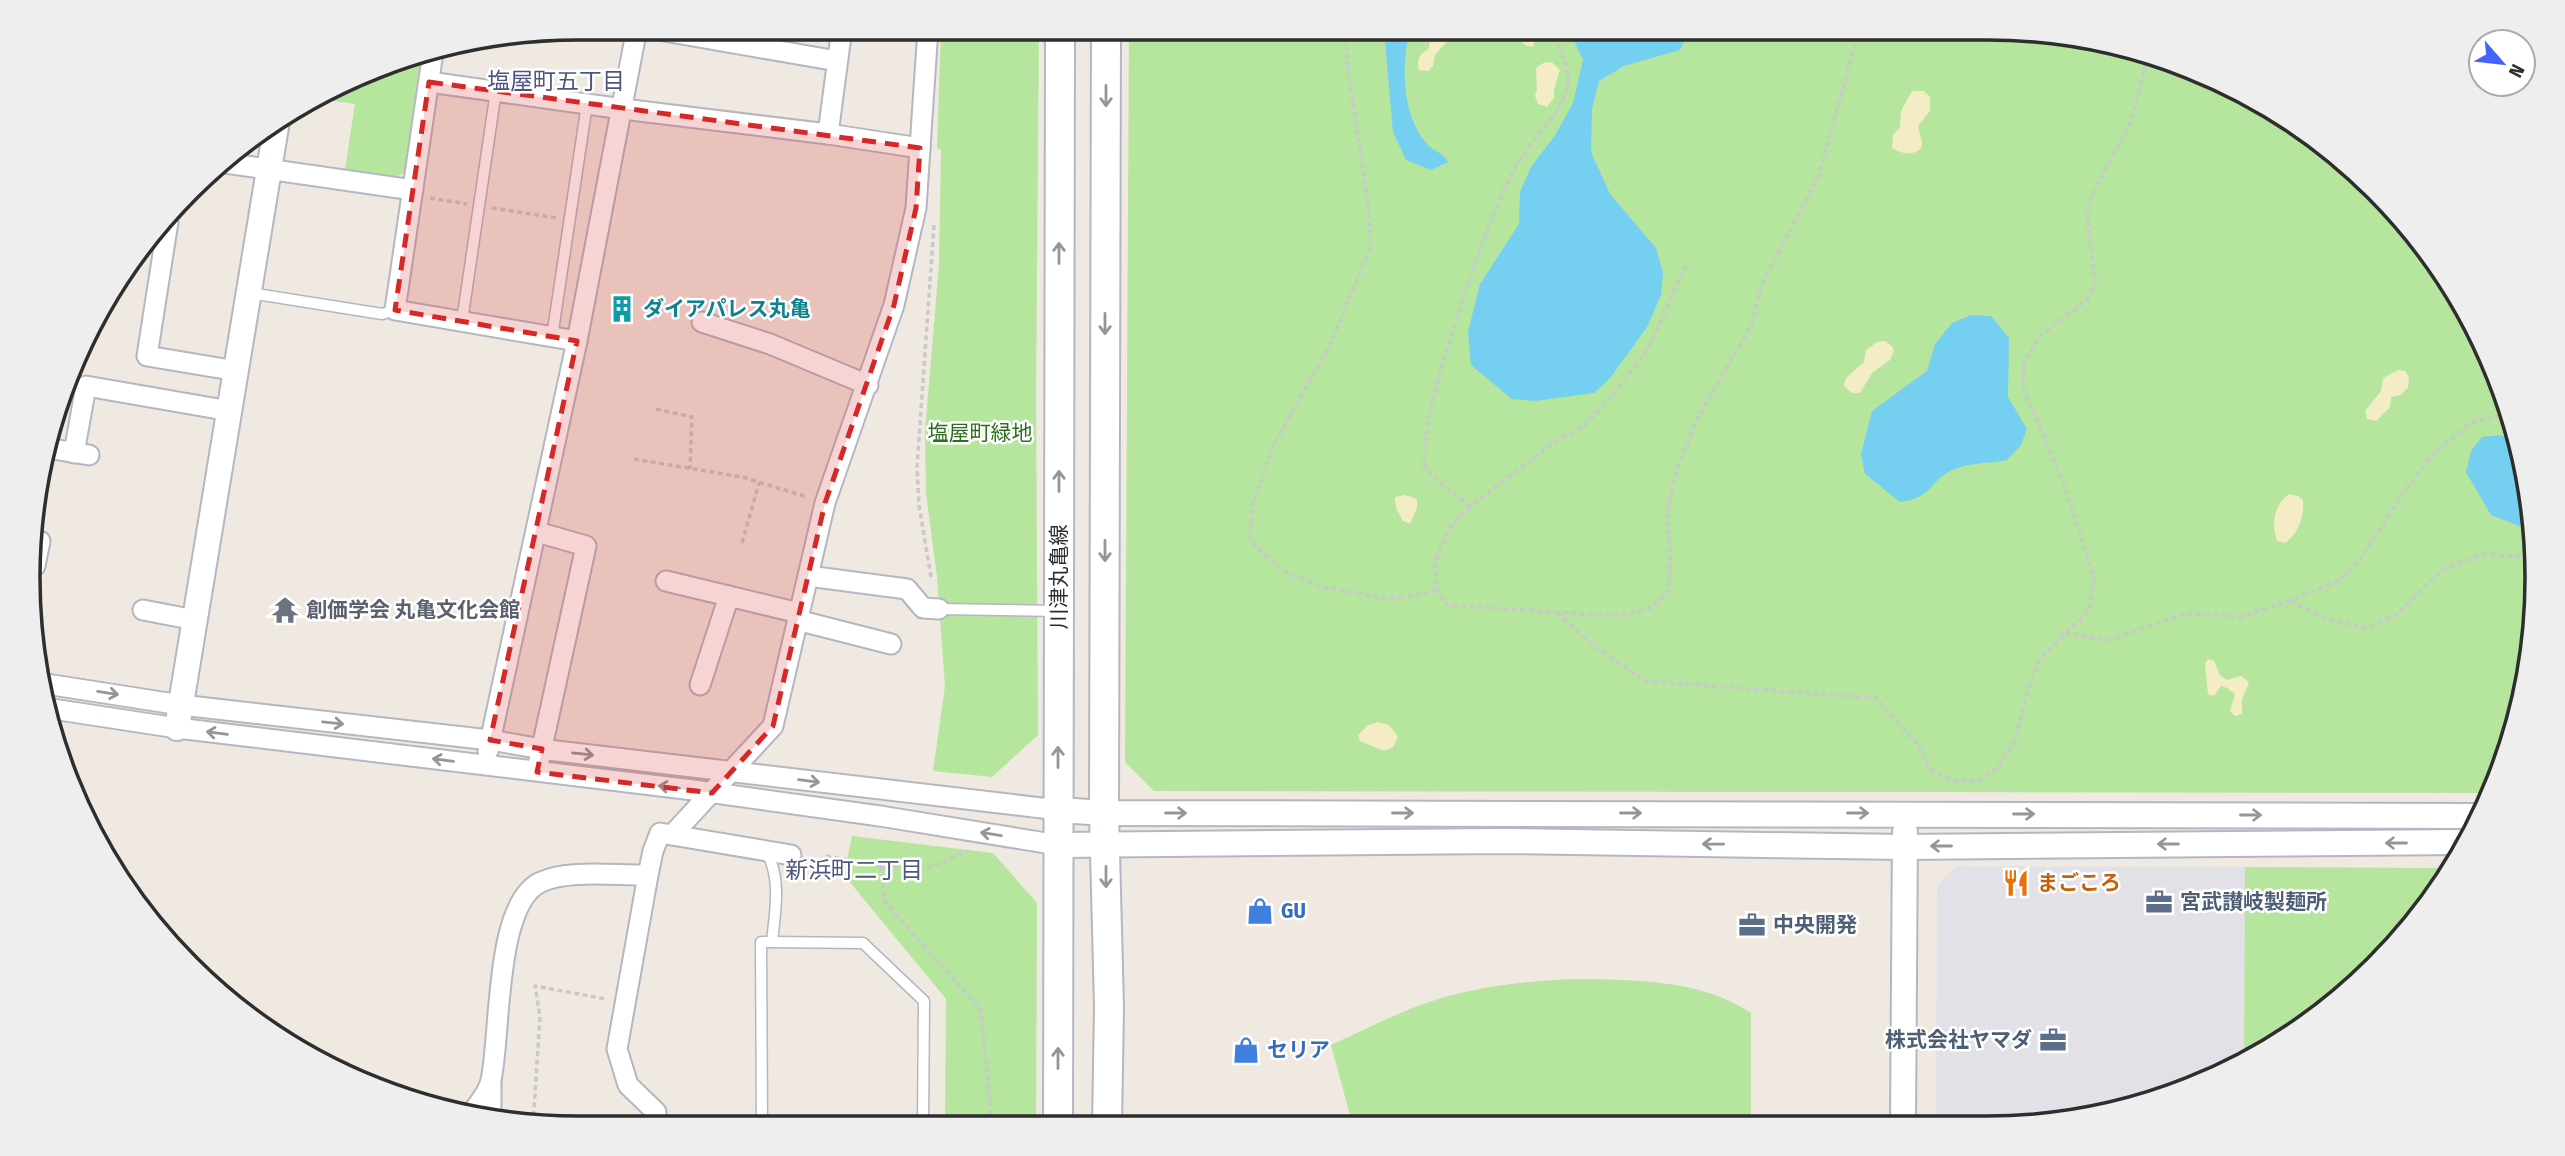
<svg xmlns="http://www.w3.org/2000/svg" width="2565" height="1156" font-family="'Fira Sans Condensed','Noto Sans JP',sans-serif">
	<rect width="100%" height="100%" fill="#efe9e1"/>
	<polygon fill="#e3e1e8" points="1956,866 2245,867 2244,1059 2198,1086 2059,1123 1936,1124 1937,886"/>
	<g fill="#b6e59e">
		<polygon points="941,28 1039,28 1036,396 1038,735 992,777 933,771 945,686 937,577 926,493 925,431 939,266 941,150 937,148"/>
		<polygon points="1129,28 1987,28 2094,38 2197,70 2292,120 2376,189 2444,272 2495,367 2526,470 2537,578 2527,685 2495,788 2492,793 1154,791 1125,762"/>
		<polygon points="421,54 404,173 397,176 345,169 355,104 311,98 401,57"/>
		<polygon points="852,836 993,853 1037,903 1036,1127 945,1127 946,999 844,875"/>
		<polygon points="2245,867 2449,868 2424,912 2322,1014 2244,1059"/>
		<path d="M1576 979C1635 980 1700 979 1751 1013V1124L1353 1126 1331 1045C1357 1033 1384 1020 1410 1009 1463 988 1520 981 1576 979Z"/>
	</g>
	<g fill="#f3ecc5">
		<path d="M1431 28H1447L1450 38 1435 55 1433 66 1428 71 1419 70C1416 58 1420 54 1429 48Z"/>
		<polygon points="1508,28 1535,28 1536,33 1533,47 1525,45"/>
		<polygon points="1545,62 1553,63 1560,70 1554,89 1554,98 1547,107 1538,104 1535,96 1537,89 1536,68"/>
		<path d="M1912 91H1924L1930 97V111L1918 126 1922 142 1921 149C1910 156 1903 154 1892 148L1893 135 1900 127 1901 111Z"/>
		<polygon points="1885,341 1892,346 1894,351 1890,360 1872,373 1860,393 1852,393 1844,386 1846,378 1864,362 1866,350 1877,342"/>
		<polygon points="2398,370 2405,371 2409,377 2408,388 2400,395 2391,397 2390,407 2376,421 2367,419 2365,411 2381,391 2383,378"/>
		<path d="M2289 494 2298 496 2303 500C2304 517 2299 533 2285 543L2277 541C2271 523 2274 505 2289 494Z"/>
		<polygon points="1405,495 1417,499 1417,508 1410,524 1403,521 1396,508 1395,497"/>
		<polygon points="2208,659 2214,661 2220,675 2227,680 2241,676 2249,682 2242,700 2242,714 2235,716 2230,711 2235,694 2227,688 2221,686 2214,696 2208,694 2205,664"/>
		<polygon points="1378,722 1389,725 1398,737 1393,747 1384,751 1360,741 1358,735 1368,725"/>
	</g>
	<g fill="#75cff0">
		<path d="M1382 28H1411C1400 61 1402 117 1427 144 1434 152 1443 152 1448 162L1431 170 1406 160 1393 132 1385 41Z"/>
		<polygon points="1568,28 1690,28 1680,50 1624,66 1599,81 1592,109 1591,152 1610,194 1656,248 1663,273 1661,295 1647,327 1611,377 1594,393 1535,401 1512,399 1471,365 1468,332 1480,284 1519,224 1520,192 1531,167 1556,134 1573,103 1583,60"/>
		<path d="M1971 315 1991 316 2009 338 2008 397 2027 429 2021 445 2007 460C1988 464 1970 462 1952 470 1929 481 1933 498 1900 502L1865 474 1861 454 1872 411 1927 371 1935 344 1952 323Z"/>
		<polygon points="2501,435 2518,444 2526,470 2532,531 2491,515 2466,472 2471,451 2482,437"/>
	</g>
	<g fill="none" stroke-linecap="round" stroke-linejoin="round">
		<defs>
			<g id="service">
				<polyline points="250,293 382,314 395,310"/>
				<polyline points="462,321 496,91"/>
				<polyline points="552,337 587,104"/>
				<polyline points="939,609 1058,611"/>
				<polyline points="772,942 863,943 924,1001 923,1127"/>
				<path d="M762 1127 761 942H772C775 911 782 879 766 851"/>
			</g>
			<g id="minor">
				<polyline points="647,28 837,61"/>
				<polyline points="433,52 395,310 577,341"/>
				<polyline points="429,82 623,109 828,134 842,28"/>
				<polyline points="828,134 920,148 928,28"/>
				<polyline points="218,162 413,190"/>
				<polyline points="168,222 147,356 237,371"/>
				<polyline points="702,322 770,344 868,385"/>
				<polyline points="47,448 89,455"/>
				<polyline points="74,453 86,386 230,411"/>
				<polyline points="537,532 586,546 539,761"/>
				<polyline points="35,566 40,541"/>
				<polyline points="808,576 907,589 923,608 939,609"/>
				<polyline points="666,581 799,613"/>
				<polyline points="143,610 195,620"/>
				<polyline points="797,620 891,644"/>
				<polyline points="40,683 181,705 490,740 548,750 1059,810"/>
				<polyline points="700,685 729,596"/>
				<polyline points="46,708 177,728 693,790 880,816 1058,845"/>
				<polyline points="488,751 577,341 637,28"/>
				<polyline points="672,835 773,726 825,503 894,305 916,208 920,148"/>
				<polyline points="491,1084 491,1119"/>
				<path d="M469 1117C476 1106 489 1093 491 1080 501 1036 494 903 541 882 568 869 618 876 648 875"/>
				<polyline points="655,1128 656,1112 628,1085 617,1049 648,875 653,851 660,833 791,855"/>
			</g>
			<g id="tertiary">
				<polyline points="177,728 277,121"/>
				<polyline points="1059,810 1104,813 2479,816"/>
				<polyline points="1058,845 1501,841 1904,847 2464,842"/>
				<polyline points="1903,1124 1905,832"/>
			</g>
			<g id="secondary">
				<polyline points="1106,28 1104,813 1109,1007 1107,1126"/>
				<polyline points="1058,1126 1060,28"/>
			</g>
		</defs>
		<use href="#service" stroke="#b4b7c1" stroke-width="13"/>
		<use href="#minor" stroke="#b4b7c1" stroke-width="23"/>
		<use href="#tertiary" stroke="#b4b7c1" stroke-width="28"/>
		<use href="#secondary" stroke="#b4b7c1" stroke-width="32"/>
		<g stroke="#c9c9c9" stroke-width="3.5" stroke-dasharray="5 3.5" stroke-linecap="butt">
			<polyline points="1346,28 1347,62 1368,204 1371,246 1329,347 1273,446 1252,506 1250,540 1282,571 1323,587 1383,598 1409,597 1437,590"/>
			<polyline points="430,198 467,204"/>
			<polyline points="492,208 557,218"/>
			<polyline points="1686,265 1649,347 1618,389 1585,425 1555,442 1471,506 1449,528 1435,562 1437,590 1447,605 1617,616 1650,608 1669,591 1670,557 1667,510 1677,468 1698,418 1753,322 1760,288 1818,177 1860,28"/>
			<polyline points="656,409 692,417 690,469"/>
			<polyline points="634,459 742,477 807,497"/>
			<path d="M1471 506 1439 483 1424 466C1425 416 1441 369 1456 321 1473 269 1490 217 1515 168 1530 139 1558 119 1567 88 1572 68 1558 44 1548 28"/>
			<polyline points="742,543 759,483"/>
			<polyline points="931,577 919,505 917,467 934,225"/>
			<polyline points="2290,602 2331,620 2369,628 2396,615 2442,570 2484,554 2535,558"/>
			<polyline points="1557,613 1594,646 1645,681 1876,698 1917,744 1929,769 1952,781 1977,781 1998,768 2016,738 2026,696 2039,660 2089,610 2094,581 2086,552 2063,482 2023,388 2024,362 2038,338 2087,300 2095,283 2087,214 2092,194 2131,122 2148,55"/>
			<polyline points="2065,633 2110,640 2187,613 2240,617 2289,601 2338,581 2358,562 2406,489 2436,451 2472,422 2509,414"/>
			<polyline points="826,856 889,867 931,867 969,851"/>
			<polyline points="881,866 885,902 981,1010 992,1127"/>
			<polyline points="512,1122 533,1122"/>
			<polyline points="533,1124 540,1017 535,986 606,999"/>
		</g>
		<use href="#service" stroke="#fff" stroke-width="10"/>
		<use href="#minor" stroke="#fff" stroke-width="19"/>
		<use href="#tertiary" stroke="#fff" stroke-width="24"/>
		<use href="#secondary" stroke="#fff" stroke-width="28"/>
	</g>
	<defs><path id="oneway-shaft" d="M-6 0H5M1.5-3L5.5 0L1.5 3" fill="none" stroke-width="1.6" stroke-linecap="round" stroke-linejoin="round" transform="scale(1.75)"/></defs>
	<g stroke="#969696">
		<use href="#oneway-shaft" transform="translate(1106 96) rotate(90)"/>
		<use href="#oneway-shaft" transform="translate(1059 253) rotate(-90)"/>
		<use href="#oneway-shaft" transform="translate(1105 324) rotate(90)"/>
		<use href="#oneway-shaft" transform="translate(1059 481) rotate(-90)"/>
		<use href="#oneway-shaft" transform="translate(1105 551) rotate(90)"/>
		<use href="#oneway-shaft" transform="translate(108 693) rotate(9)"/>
		<use href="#oneway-shaft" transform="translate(333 723) rotate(6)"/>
		<use href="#oneway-shaft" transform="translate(217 733) rotate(-173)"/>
		<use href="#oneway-shaft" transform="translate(583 754) rotate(6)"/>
		<use href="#oneway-shaft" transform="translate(1058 757) rotate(-90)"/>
		<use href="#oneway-shaft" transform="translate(443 760) rotate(-172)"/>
		<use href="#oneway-shaft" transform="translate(809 781) rotate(7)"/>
		<use href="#oneway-shaft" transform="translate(669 787) rotate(-174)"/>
		<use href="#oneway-shaft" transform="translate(1176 813)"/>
		<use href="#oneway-shaft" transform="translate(1403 813)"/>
		<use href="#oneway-shaft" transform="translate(1631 813)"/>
		<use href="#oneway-shaft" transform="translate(1858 813)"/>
		<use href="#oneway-shaft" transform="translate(2024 814)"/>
		<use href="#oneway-shaft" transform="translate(2251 815)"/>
		<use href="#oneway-shaft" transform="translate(991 834) rotate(-171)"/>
		<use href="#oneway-shaft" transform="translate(2396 843) rotate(180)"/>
		<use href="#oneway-shaft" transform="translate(1713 844) rotate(-179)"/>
		<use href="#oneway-shaft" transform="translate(2168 844) rotate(180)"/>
		<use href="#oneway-shaft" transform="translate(1941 846) rotate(180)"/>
		<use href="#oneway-shaft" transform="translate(1106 877) rotate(90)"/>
		<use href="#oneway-shaft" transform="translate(1058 1058) rotate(-90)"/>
	</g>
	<path fill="#d62828" fill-opacity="0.2" stroke="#d62828" stroke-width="5" stroke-dasharray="14 9" stroke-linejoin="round" d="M429 82 920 148 916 208 894 305 825 503 773 726 712 793 537 772 542 749 490 740 577 341 395 310Z"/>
	<defs>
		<symbol id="building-bare" viewBox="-9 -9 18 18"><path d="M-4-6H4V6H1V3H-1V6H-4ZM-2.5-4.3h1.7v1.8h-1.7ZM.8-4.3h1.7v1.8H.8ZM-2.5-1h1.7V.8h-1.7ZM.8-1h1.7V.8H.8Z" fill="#0f9aa8" stroke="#fff" stroke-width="2.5" paint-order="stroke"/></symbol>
		<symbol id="temple-bare" viewBox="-9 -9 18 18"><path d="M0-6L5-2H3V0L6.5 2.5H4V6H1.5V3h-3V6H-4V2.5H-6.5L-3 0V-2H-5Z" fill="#6b7280" stroke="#fff" stroke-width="2.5" paint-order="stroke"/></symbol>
		<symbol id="restaurant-bare" viewBox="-9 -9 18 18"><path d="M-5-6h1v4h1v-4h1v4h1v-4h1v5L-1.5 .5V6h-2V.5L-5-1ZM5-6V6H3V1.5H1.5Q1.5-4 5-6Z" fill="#e8710a" stroke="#fff" stroke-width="2.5" paint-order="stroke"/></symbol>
		<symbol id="office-bare" viewBox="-9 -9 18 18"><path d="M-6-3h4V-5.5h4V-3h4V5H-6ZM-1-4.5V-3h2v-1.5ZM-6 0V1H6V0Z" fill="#5c6f8a" stroke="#fff" stroke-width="2.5" paint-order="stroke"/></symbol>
		<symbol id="shop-bare" viewBox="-9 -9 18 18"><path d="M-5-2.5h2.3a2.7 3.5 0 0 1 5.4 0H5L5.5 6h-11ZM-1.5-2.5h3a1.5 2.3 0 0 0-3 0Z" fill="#3f7fe0" stroke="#fff" stroke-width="2.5" paint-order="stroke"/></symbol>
	</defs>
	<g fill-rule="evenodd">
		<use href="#building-bare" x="603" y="290" width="38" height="38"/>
		<use href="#temple-bare" x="266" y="591" width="38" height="38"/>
		<use href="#restaurant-bare" x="1997" y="864" width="38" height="38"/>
		<use href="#office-bare" x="2140" y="883" width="38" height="38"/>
		<use href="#shop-bare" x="1241" y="892" width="38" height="38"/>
		<use href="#office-bare" x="1733" y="906" width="38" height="38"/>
		<use href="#office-bare" x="2034" y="1021" width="38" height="38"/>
		<use href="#shop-bare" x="1227" y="1031" width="38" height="38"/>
	</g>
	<g text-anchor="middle" stroke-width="5" stroke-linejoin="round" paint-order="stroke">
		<g font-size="21" font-weight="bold" fill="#0d838f" stroke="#fff" text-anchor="start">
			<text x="643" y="316">ダイアパレス丸亀</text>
		</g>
		<g font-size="21" fill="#2c6e1b" stroke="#fff">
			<text x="980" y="440">塩屋町緑地</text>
		</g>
		<g font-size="21" fill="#2e2e2e" stroke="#fff">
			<text transform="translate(1059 577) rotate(-90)" y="7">川津丸亀線</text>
		</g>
		<g font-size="21" font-weight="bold" fill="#5b616d" stroke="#fff" text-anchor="start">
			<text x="306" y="617">創価学会 丸亀文化会館</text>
		</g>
		<g font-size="21" font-weight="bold" fill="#c56008" stroke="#fff" text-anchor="start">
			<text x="2037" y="890">まごころ</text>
		</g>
		<g font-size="21" font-weight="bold" fill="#4e5e75" stroke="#fff" text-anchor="start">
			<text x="2180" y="909">宮武讃岐製麺所</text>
			<text x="1773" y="932">中央開発</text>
			<text x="2032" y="1047" text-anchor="end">株式会社ヤマダ</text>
		</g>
		<g font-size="21" font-weight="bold" fill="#366cbe" stroke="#fff" text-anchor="start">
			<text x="1281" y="918">GU</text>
			<text x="1267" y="1057">セリア</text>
		</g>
		<g font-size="23" fill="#4d5680" stroke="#fff">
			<text x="556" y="89">塩屋町五丁目</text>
			<text x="854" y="878">新浜町二丁目</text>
		</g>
	</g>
	<path d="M0 0H2565V1156H0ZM578 40H1987A538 538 0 0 1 2525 578V578A538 538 0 0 1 1987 1116H578A538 538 0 0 1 40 578V578A538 538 0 0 1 578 40Z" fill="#eee" fill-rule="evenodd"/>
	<path fill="none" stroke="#2e2e2e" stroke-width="3.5" d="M578 40H1987A538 538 0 0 1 2525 578V578A538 538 0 0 1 1987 1116H578A538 538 0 0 1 40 578V578A538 538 0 0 1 578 40Z"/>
	<g transform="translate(2502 63) rotate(118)"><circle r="33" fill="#ffffff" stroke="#ababab" stroke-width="2"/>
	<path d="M0-5L12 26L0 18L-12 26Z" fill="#4264fb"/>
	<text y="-10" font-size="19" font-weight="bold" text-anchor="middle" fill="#2e2e2e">N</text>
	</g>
</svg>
